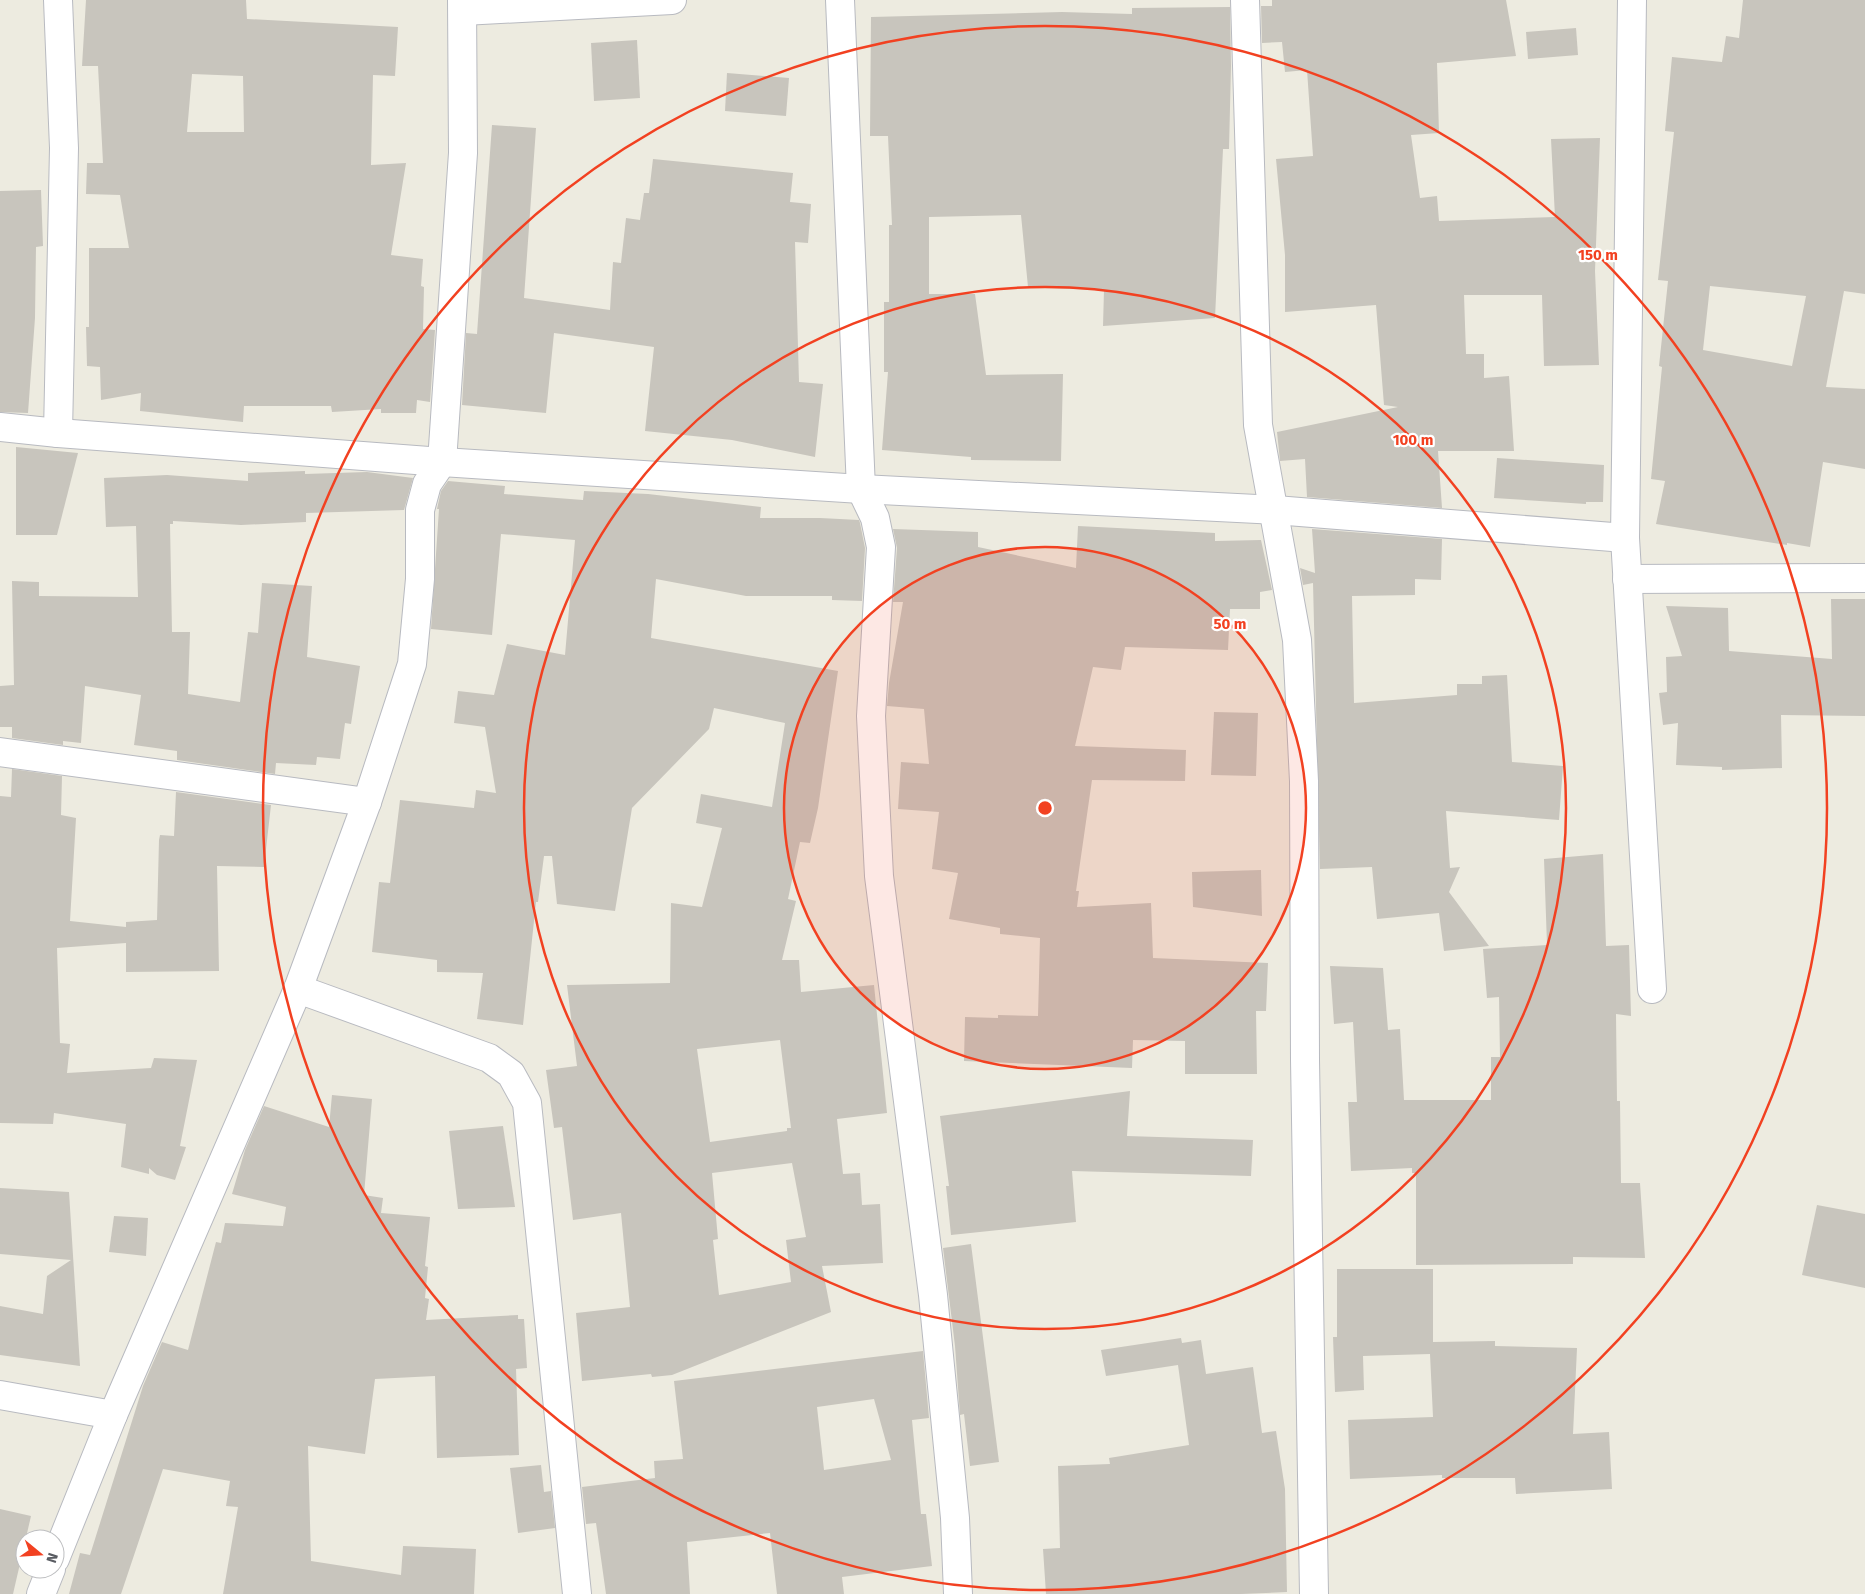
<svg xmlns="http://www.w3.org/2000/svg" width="1865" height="1594" font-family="'Fira Sans',sans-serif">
	<rect width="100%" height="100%" fill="#edebe0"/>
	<g fill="#c8c5bd" fill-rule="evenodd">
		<path d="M86 0H246L247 19 398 27 395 76 373 75 371 165 406 163 391 255 423 259 421 286 424 287 423 329 435 330 430 402 417 400 416 413H381V409L332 412 331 406H244L243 422 140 411 141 393 101 400 100 367 87 366 86 327H89V248H129L120 195 86 194 87 163H103L98 66H82ZM192 74 243 76 244 132H187Z"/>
		<polygon points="1272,0 1506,0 1516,56 1437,63 1439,133 1411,135 1420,198 1437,196 1439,221 1555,217 1551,139 1600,138 1595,271 1599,365 1544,366 1542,295 1464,295 1466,354 1484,354 1484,378 1509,376 1514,451 1438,451 1442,508 1307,497 1305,459 1280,461 1277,432 1398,407 1384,405 1376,305 1285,312 1285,255 1276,159 1313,156 1307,70 1285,72 1282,42 1262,43 1261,6 1272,6"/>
		<path d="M1743 0H1865V294L1844 291 1826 387 1865 389V469L1823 462 1810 547 1787 543V545L1656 524 1665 481 1651 479 1662 367 1659 366 1668 281 1658 280 1674 132 1665 131 1672 57 1722 62 1726 36 1739 38ZM1710 286 1806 296 1792 366 1703 350Z"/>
		<polygon points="1230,7 1231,66 1229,149 1223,149 1215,318 1103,326 1104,290 1028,287 1021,215 929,217 929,294 975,294 986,375 1063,374 1061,461 971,460 971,457 882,450 888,372 884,372 884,302 889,302 889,225 892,225 888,136 870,136 871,17 1062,12 1132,14 1132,8"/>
		<polygon points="1576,28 1578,55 1528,59 1526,32"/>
		<polygon points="637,40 640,98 594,101 591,43"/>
		<polygon points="727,73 789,78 786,116 725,111"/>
		<polygon points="492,125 536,128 524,298 610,310 613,262 621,263 626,218 640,220 644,193 649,193 653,159 793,173 790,202 811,204 808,243 795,242 799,382 823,384 815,457 732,440 645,431 654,347 554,333 546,413 462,405 466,333 477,334"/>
		<polygon points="41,190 43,246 36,247 35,318 28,413 0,412 0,191"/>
		<polygon points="16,447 78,453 57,535 16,535"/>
		<polygon points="1497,458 1604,465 1603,502 1586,502 1586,504 1494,498"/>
		<polygon points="305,471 305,474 367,472 413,478 404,510 306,513 306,522 241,525 173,521 173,524 170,524 172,632 190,632 188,694 240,702 248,632 258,633 262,583 312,586 307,657 360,666 351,724 345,723 340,759 317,757 316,765 276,763 275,774 177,760 177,751 134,745 141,695 85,686 81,743 63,741 63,745 12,738 12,727 0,727 0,686 14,685 12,581 39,582 39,596 138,597 136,526 106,527 104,478 167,475 248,481 248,473"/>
		<path d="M448 481 505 486 504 494 583 500 584 491 648 494 761 507 760 518H820L859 520 860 523 865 548 862 601 832 600V596H746L656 579 651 638 838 671 818 808 810 843 800 842 788 899 796 901 782 960H799L801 992 874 985 887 1113 837 1119 843 1174 860 1173 862 1205 880 1204 883 1263 822 1266 831 1312 672 1375 652 1377 651 1374 582 1381 576 1313 630 1307 621 1213 573 1220 562 1127 554 1128 546 1070 577 1066 567 985 670 983 671 903 702 907 722 828 696 823 701 794 772 807 785 723 714 708 709 729 632 808 615 911 557 904 552 856H544L538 902H536L523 1025 477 1019 483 973 437 972V960L372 952 379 882 390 883 400 800 474 808 476 790 496 793 485 727 454 723 458 691 494 695 507 644 565 655 575 540 501 534 492 635 431 629 439 509H437L441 491ZM780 1040 791 1128H787V1131L710 1142 697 1049ZM792 1163 806 1237 786 1240 791 1282 719 1295 713 1240 718 1239 712 1173Z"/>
		<polygon points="1078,526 1215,533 1215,541 1261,540 1272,590 1260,592 1260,609 1230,609 1228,650 1125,647 1121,670 1093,667 1075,746 1186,750 1185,781 1092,780 1076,891 1079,891 1077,907 1151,903 1153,958 1268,963 1266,1011 1256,1011 1257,1074 1185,1074 1185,1041 1133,1040 1132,1068 964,1061 965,1017 998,1018 998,1015 1038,1016 1040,938 1000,934 1000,928 949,919 958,873 932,869 939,812 898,809 901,762 929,764 924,709 887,706 889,683 903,602 893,602 897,548 893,529 978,532 978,547 1076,568"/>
		<polygon points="1312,529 1442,539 1441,580 1415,579 1415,595 1352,596 1354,703 1457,695 1457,684 1482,684 1482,676 1507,675 1512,762 1563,766 1559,820 1446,811 1450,868 1460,867 1449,892 1489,946 1444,951 1439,913 1377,919 1372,867 1320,869 1313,583 1303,585 1300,568 1315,573"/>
		<polygon points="1831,599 1865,599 1865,716 1781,715 1782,768 1722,770 1722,767 1676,765 1678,723 1663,725 1659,693 1667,692 1666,657 1682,656 1666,606 1728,608 1729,651 1832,659"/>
		<polygon points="1214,712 1258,713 1256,776 1211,775"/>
		<polygon points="12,769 62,776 61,815 76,818 70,921 126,927 126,922 157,920 159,840 160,835 174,836 176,792 271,805 264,867 217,866 219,971 126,972 126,943 57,948 60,1043 70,1044 67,1073 151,1068 154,1058 197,1060 180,1146 186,1147 175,1180 157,1175 149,1168 149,1174 121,1167 126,1124 54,1113 53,1124 0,1123 0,796 11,797"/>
		<polygon points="1603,854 1606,946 1629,945 1631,1016 1616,1014 1617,1101 1620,1101 1621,1183 1640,1183 1645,1258 1573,1257 1573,1264 1416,1265 1416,1173 1412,1173 1412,1168 1351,1171 1348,1102 1357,1102 1353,1022 1334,1024 1330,966 1383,968 1388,1030 1400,1029 1404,1100 1491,1100 1491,1057 1500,1057 1499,997 1487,998 1483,949 1547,945 1544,859"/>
		<polygon points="1261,870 1262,916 1193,907 1192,872"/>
		<polygon points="1130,1091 1127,1136 1253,1140 1251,1176 1072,1171 1076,1222 951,1235 946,1186 949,1186 940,1116"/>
		<polygon points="332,1095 372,1099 364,1195 383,1198 381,1213 430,1217 425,1266 428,1267 425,1298 429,1299 426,1320 518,1315 518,1319 524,1319 527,1368 516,1369 519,1455 437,1458 435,1376 375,1379 365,1454 308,1446 311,1561 401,1575 403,1546 476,1549 474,1594 223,1594 238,1507 226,1506 230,1481 163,1469 121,1594 69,1594 80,1553 90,1555 143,1386 162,1342 188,1350 216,1242 221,1243 225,1223 283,1226 286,1207 232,1194 245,1150 264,1106 329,1127"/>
		<polygon points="503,1126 515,1207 458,1209 449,1131"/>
		<polygon points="0,1188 69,1192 80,1366 0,1355 0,1306 43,1314 47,1276 71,1260 0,1254"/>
		<polygon points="1817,1205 1865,1214 1865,1288 1802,1275"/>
		<polygon points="114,1216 148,1218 146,1256 109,1252"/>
		<polygon points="971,1244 999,1462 970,1466 964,1414 960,1415 955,1346 943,1248"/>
		<polygon points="1337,1269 1433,1269 1433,1342 1495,1341 1495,1346 1577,1348 1573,1434 1609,1432 1612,1489 1516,1494 1515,1478 1442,1478 1442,1475 1350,1479 1348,1420 1433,1417 1430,1354 1363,1356 1364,1390 1335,1392 1333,1337 1337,1337"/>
		<polygon points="1181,1338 1182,1343 1201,1340 1206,1374 1253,1367 1262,1433 1276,1431 1285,1489 1287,1592 1241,1594 1046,1594 1043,1549 1060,1548 1058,1466 1110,1464 1109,1458 1189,1445 1178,1365 1106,1376 1101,1350"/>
		<path d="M923 1351 929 1418 912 1420 921 1514H926L932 1566 842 1577 844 1594H777L770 1533 687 1542 690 1594H606L596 1523 586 1524 582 1487 655 1478 654 1461 683 1459 674 1381ZM874 1399 891 1460 824 1470 817 1407Z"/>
		<polygon points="541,1465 544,1492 551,1491 555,1528 518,1533 510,1468"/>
		<polygon points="0,1509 31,1516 13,1594 0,1594"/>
	</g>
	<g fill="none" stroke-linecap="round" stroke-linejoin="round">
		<defs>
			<g id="minor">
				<polyline points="58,0 64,148 58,433"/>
				<polyline points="840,0 861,489 875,518 881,547 871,716 879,876 933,1295 955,1518 958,1594"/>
				<polyline points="1245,0 1258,425 1297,640 1304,781 1305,1060 1314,1594"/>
				<polyline points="1632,0 1625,538 1652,989"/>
				<polyline points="463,11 672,0"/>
				<polyline points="0,427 58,433 442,462 861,489 1275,510 1625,538"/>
				<polyline points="1627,579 1865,578"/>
				<polyline points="0,752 367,802"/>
				<polyline points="298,989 489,1058 511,1074 527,1103 577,1594"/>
				<polyline points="0,1395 113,1415"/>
				<polyline points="55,1559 113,1415 298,989 367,802 412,664 420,579 420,510 427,484 442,462 463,153 462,0"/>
				<polyline points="41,1594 51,1569"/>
			</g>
		</defs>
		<use href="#minor" stroke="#b8bac0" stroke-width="30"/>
		<use href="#minor" stroke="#fff" stroke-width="28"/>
	</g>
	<circle cx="1045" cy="808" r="261" fill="#f24121" fill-opacity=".12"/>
	<g fill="none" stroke="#f24121" stroke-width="2.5">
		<circle cx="1045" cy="808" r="261"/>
		<circle cx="1045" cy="808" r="521"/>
		<circle cx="1045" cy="808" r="782"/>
	</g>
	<circle cx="1045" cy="808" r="8" fill="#f24121" stroke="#fff" stroke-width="2.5"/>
	<g font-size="15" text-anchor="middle" font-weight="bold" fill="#f24121" stroke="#fff" stroke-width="4.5" stroke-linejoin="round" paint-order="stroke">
		<text x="1598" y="260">150 m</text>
		<text x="1413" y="445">100 m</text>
		<text x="1230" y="629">50 m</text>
	</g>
	<g transform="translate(40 1554) rotate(108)"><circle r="24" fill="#ffffff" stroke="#bdbec0"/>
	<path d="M0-4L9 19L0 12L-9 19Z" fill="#f24121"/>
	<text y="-8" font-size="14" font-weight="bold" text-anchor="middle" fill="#595c62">N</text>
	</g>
</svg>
